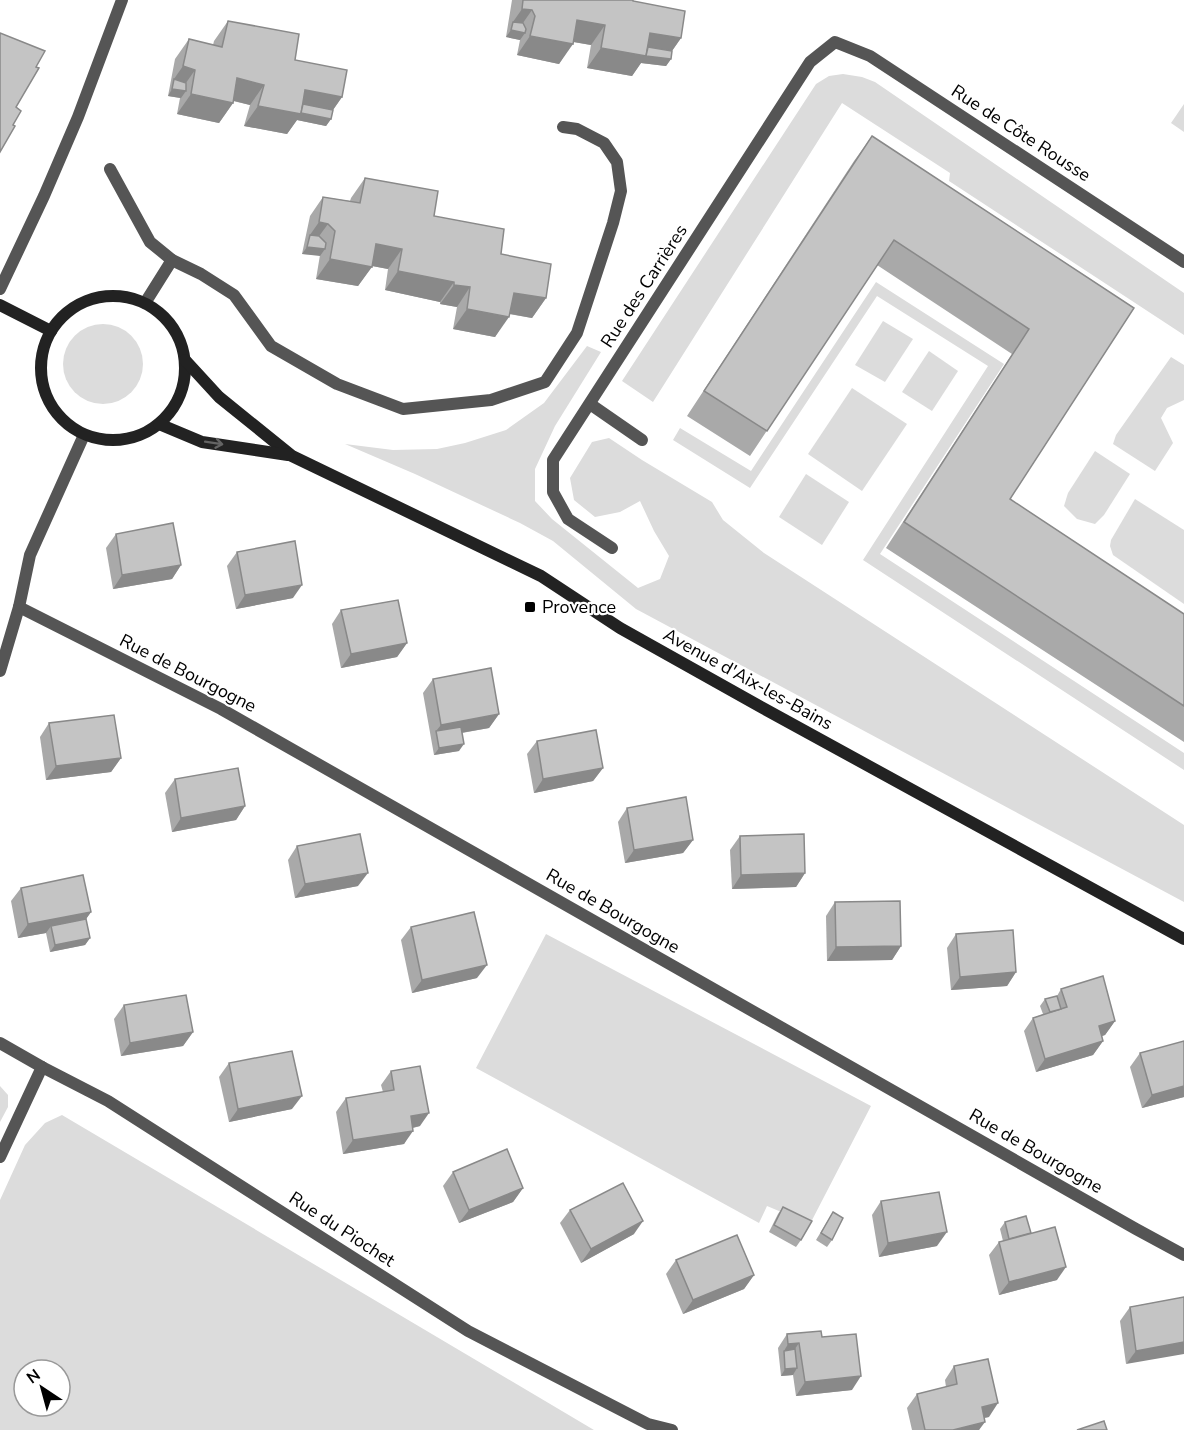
<svg xmlns="http://www.w3.org/2000/svg" width="1184" height="1430" font-family="'Nunito Sans',sans-serif">
	<rect width="100%" height="100%" fill="#fff"/>
	<g fill="#dcdcdc" fill-rule="evenodd">
		<polygon points="843,74 862,77 875,82 1184,293 1184,335 949,181 950,173 842,103 653,402 622,381 816,84 829,76"/>
		<polygon points="1184,104 1184,132 1171,123"/>
		<polygon points="876,282 1004,364 880,554 1184,753 1184,770 863,560 988,366 877,296 750,488 673,440 680,428 751,471"/>
		<polygon points="883,321 913,339 885,382 855,365"/>
		<circle cx="103" cy="364" r="40"/>
		<polygon points="587,346 601,352 555,426 535,469 535,501 552,519 638,588 660,579 669,556 654,531 640,501 620,512 595,517 574,500 570,478 592,442 609,438 642,460 712,502 723,520 764,553 1184,825 1184,902 636,609 553,541 520,523 415,474 345,444 393,450 437,449 465,443 506,430 544,403"/>
		<polygon points="929,351 958,371 932,411 902,392"/>
		<polygon points="1171,357 1184,365 1184,400 1167,408 1161,418 1173,443 1155,471 1113,444 1116,435"/>
		<polygon points="852,388 907,424 862,491 808,454"/>
		<polygon points="1095,451 1130,474 1104,515 1095,524 1077,519 1064,506 1068,493"/>
		<polygon points="806,474 849,502 822,545 779,517"/>
		<polygon points="1135,499 1184,530 1184,604 1113,555 1110,546 1111,540"/>
		<polygon points="546,934 871,1106 810,1224 767,1206 759,1223 476,1068"/>
		<polygon points="0,1086 8,1095 8,1107 0,1122"/>
		<path d="M62 1115 594 1430H0V1200L25 1145 45 1123ZM24 1370H60V1406H24Z"/>
	</g>
	<g fill="none" stroke-linecap="round" stroke-linejoin="round">
		<g stroke="#555" stroke-width="12">
			<polyline points="110,169 150,242 172,260 145,303"/>
			<polyline points="172,260 201,274 234,295 271,346 337,384 403,409 491,400 545,382 577,333 613,223 621,191 617,162 604,143 577,129 563,127"/>
			<polyline points="0,289 44,196 78,117 122,0"/>
			<polyline points="590,404 642,440"/>
			<polyline points="612,548 568,519 553,492 553,460 810,62 835,42 870,56 1184,262"/>
			<polyline points="0,1157 42,1067"/>
		</g>
		<g stroke="#555" stroke-width="12">
			<polyline points="19,607 221,709 1136,1229 1184,1255"/>
			<polyline points="0,671 19,607 30,555 84,435"/>
			<polyline points="0,1043 42,1067 108,1101 468,1331 648,1424 672,1430"/>
		</g>
		<g stroke="#222" stroke-width="12">
			<circle cx="113" cy="368" r="72"/>
			<polyline points="0,305 51,331"/>
			<polyline points="185,360 219,397 292,456 541,576 620,628 761,707 1184,939"/>
			<polyline points="159,424 202,442 288,455"/>
		</g>
	</g>
	<g fill="#a9a9a9">
		<polygon points="512,0 633,0 633,1 681,38 672,51 671,59 666,66 641,63 632,76 587,68 591,45 573,42 559,64 517,55 520,40 506,37"/>
		<polygon points="228,21 295,60 342,97 333,110 331,119 326,126 297,120 287,134 244,126 250,105 233,101 233,103 219,123 177,114 180,98 168,96 175,59 189,39 213,45 214,41"/>
		<polygon points="872,136 1134,308 1010,499 1184,614 1184,742 886,548 1012,354 877,265 750,456 687,416 854,161"/>
		<polygon points="365,178 501,254 546,298 532,318 509,314 495,337 453,329 457,307 440,304 440,302 385,290 388,269 372,266 358,286 316,279 320,255 302,254 310,216 323,197 350,201 351,198"/>
		<polygon points="116,534 181,565 172,579 113,589 106,548"/>
		<polygon points="237,552 293,598 236,609 227,566"/>
		<polygon points="341,610 407,643 397,657 341,668 332,624"/>
		<polygon points="433,679 499,714 489,728 462,733 459,751 434,755 423,693"/>
		<polygon points="49,723 121,758 111,772 46,780 40,737"/>
		<polygon points="537,741 603,768 593,781 534,793 527,754"/>
		<polygon points="175,779 245,806 236,820 172,832 165,793"/>
		<polygon points="627,808 693,840 683,853 625,863 618,822"/>
		<polygon points="740,836 805,873 796,887 732,889 730,850"/>
		<polygon points="297,846 358,886 295,898 288,860"/>
		<polygon points="21,888 91,912 86,919 90,938 85,945 50,952 46,933 18,938 11,901"/>
		<polygon points="835,902 901,946 892,960 827,961 826,916"/>
		<polygon points="411,927 477,978 412,993 401,940"/>
		<polygon points="956,934 1016,972 1007,986 951,990 947,948"/>
		<polygon points="1061,989 1115,1021 1105,1035 1102,1036 1103,1041 1093,1055 1036,1072 1024,1031 1033,1018 1043,1014 1040,1006 1045,999 1057,996"/>
		<polygon points="124,1005 193,1032 183,1046 121,1056 114,1019"/>
		<polygon points="1140,1053 1184,1097 1142,1108 1130,1067"/>
		<polygon points="229,1063 292,1109 229,1122 219,1077"/>
		<polygon points="391,1071 420,1126 413,1128 404,1144 343,1154 336,1112 346,1098 383,1092 381,1085"/>
		<polygon points="453,1172 523,1188 513,1202 459,1223 443,1186"/>
		<polygon points="881,1201 937,1246 879,1257 872,1215"/>
		<polygon points="783,1207 801,1240 796,1247 769,1232 778,1214"/>
		<polygon points="570,1210 634,1234 581,1263 560,1223"/>
		<polygon points="833,1212 832,1240 827,1247 816,1240"/>
		<polygon points="1005,1222 1031,1233 1057,1280 999,1295 989,1255 999,1242 1003,1241 1000,1229"/>
		<polygon points="676,1260 754,1275 744,1289 683,1314 666,1274"/>
		<polygon points="1184,1297 1126,1364 1120,1321 1130,1307"/>
		<polygon points="787,1334 822,1337 852,1390 796,1396 793,1375 781,1376 778,1348"/>
		<polygon points="954,1366 989,1417 984,1418 979,1430 912,1430 907,1408 917,1394 946,1387 945,1380"/>
	</g>
	<g fill="#898989">
		<polygon points="522,9 532,10 518,30 513,22 508,29"/>
		<polygon points="577,20 605,25 591,45 563,40"/>
		<polygon points="511,30 525,33 520,40 506,37"/>
		<polygon points="650,33 681,38 667,58 640,53"/>
		<polygon points="530,36 573,44 559,64 517,55"/>
		<polygon points="601,48 671,59 666,66 641,63 632,76 587,68"/>
		<polygon points="183,66 195,70 181,90 174,79"/>
		<polygon points="237,78 264,85 250,105 223,98"/>
		<polygon points="172,89 186,91 181,98 168,96"/>
		<polygon points="305,90 342,97 328,117 295,110"/>
		<polygon points="191,94 233,103 219,123 177,114"/>
		<polygon points="258,106 295,112 331,119 326,126 297,120 287,134 244,126"/>
		<polygon points="319,222 328,224 314,243 310,235 305,242"/>
		<polygon points="376,244 402,249 388,269 362,264"/>
		<polygon points="307,247 325,249 320,256 302,254"/>
		<polygon points="330,259 372,267 358,286 316,279"/>
		<polygon points="398,271 454,282 440,302 385,290"/>
		<polygon points="454,285 470,287 457,307 440,304"/>
		<polygon points="514,293 546,298 532,318 500,312"/>
		<polygon points="467,309 509,317 495,337 453,329"/>
		<polygon points="181,565 172,579 113,589 122,575"/>
		<polygon points="302,585 293,598 236,609 245,595"/>
		<polygon points="407,643 397,657 341,668 351,654"/>
		<polygon points="499,714 489,728 437,737 436,731 441,725"/>
		<polygon points="464,744 459,751 434,755 439,748"/>
		<polygon points="121,758 111,772 46,780 56,766"/>
		<polygon points="603,768 593,781 534,793 543,779"/>
		<polygon points="245,806 236,820 172,832 181,818"/>
		<polygon points="693,840 683,853 625,863 634,850"/>
		<polygon points="368,873 358,886 295,898 305,884"/>
		<polygon points="805,873 796,887 732,889 741,875"/>
		<polygon points="91,912 81,926 51,926 46,933 18,938 28,924"/>
		<polygon points="90,938 85,945 50,952 55,945"/>
		<polygon points="901,946 892,960 827,961 836,947"/>
		<polygon points="487,965 477,978 412,993 422,980"/>
		<polygon points="1016,972 1007,986 951,990 960,977"/>
		<polygon points="1115,1021 1105,1035 1090,1040 1099,1026"/>
		<polygon points="193,1032 183,1046 121,1056 130,1043"/>
		<polygon points="1103,1041 1093,1055 1036,1072 1045,1059"/>
		<polygon points="1184,1086 1184,1097 1142,1108 1152,1095"/>
		<polygon points="302,1096 292,1109 229,1122 238,1109"/>
		<polygon points="429,1113 420,1126 402,1130 411,1116"/>
		<polygon points="413,1131 404,1144 343,1154 353,1140"/>
		<polygon points="523,1188 513,1202 459,1223 469,1210"/>
		<polygon points="643,1221 634,1234 581,1263 591,1249"/>
		<polygon points="947,1232 937,1246 879,1257 888,1243"/>
		<polygon points="1066,1267 1057,1280 999,1295 1009,1282"/>
		<polygon points="754,1275 744,1289 683,1314 693,1300"/>
		<polygon points="1184,1342 1184,1354 1126,1364 1136,1351"/>
		<polygon points="799,1343 790,1356 784,1351 788,1344"/>
		<polygon points="797,1368 793,1375 781,1376 785,1369"/>
		<polygon points="861,1376 852,1390 796,1396 805,1382"/>
		<polygon points="998,1403 989,1417 972,1420 982,1407"/>
		<polygon points="985,1422 979,1430 953,1430"/>
	</g>
	<g fill="#c4c4c4" stroke="#898989" stroke-width="1.5">
		<polygon points="523,0 633,0 633,1 685,11 681,38 650,33 646,56 601,48 605,25 577,20 573,44 530,36 535,16 532,10 522,9"/>
		<polygon points="228,21 299,34 295,60 347,70 342,97 305,90 301,114 258,106 264,85 237,78 233,103 191,94 195,70 183,66 189,39 222,47"/>
		<polygon points="513,22 523,23 526,29 525,33 511,30"/>
		<polygon points="0,33 45,51 36,67 39,68 16,107 21,111 13,125 15,126 0,152"/>
		<polygon points="648,47 672,51 671,59 646,56"/>
		<polygon points="174,79 186,83 186,91 172,89"/>
		<polygon points="303,104 333,110 331,119 301,113"/>
		<polygon points="872,136 1134,308 1010,499 1184,614 1184,706 904,522 1029,329 894,240 767,431 704,391"/>
		<polygon points="365,178 438,191 434,216 504,229 501,254 551,264 546,298 514,293 509,317 467,309 470,287 454,285 454,282 398,271 402,249 376,244 372,267 330,259 335,231 328,224 319,222 323,197 360,203"/>
		<polygon points="310,235 319,236 326,243 325,249 307,247"/>
		<polygon points="173,523 181,565 122,575 116,534"/>
		<polygon points="295,541 302,585 245,595 237,552"/>
		<polygon points="398,600 407,643 351,654 341,610"/>
		<polygon points="491,668 499,714 441,725 433,679"/>
		<polygon points="114,715 121,758 56,766 49,723"/>
		<polygon points="461,727 464,744 439,748 436,731"/>
		<polygon points="596,730 603,768 543,779 537,741"/>
		<polygon points="238,768 245,806 181,818 175,779"/>
		<polygon points="686,797 693,840 634,850 627,808"/>
		<polygon points="360,834 368,873 305,884 297,846"/>
		<polygon points="804,834 805,873 741,875 740,836"/>
		<polygon points="83,875 91,912 28,924 21,888"/>
		<polygon points="900,901 901,946 836,947 835,902"/>
		<polygon points="474,912 487,965 422,980 411,927"/>
		<polygon points="86,919 90,938 55,945 51,926"/>
		<polygon points="1013,930 1016,972 960,977 956,934"/>
		<polygon points="1103,976 1115,1021 1099,1026 1103,1041 1045,1059 1033,1018 1067,1007 1061,989"/>
		<polygon points="186,995 193,1032 130,1043 124,1005"/>
		<polygon points="1057,996 1061,1009 1050,1012 1045,999"/>
		<polygon points="1184,1041 1184,1086 1152,1095 1140,1053"/>
		<polygon points="292,1051 302,1096 238,1109 229,1063"/>
		<polygon points="420,1066 429,1113 411,1116 413,1131 353,1140 346,1098 394,1090 391,1071"/>
		<polygon points="507,1149 523,1188 469,1210 453,1172"/>
		<polygon points="623,1183 643,1221 591,1249 570,1210"/>
		<polygon points="939,1192 947,1232 888,1243 881,1201"/>
		<polygon points="783,1207 812,1221 801,1240 774,1225"/>
		<polygon points="833,1212 843,1218 832,1240 821,1233"/>
		<polygon points="1026,1216 1031,1233 1009,1239 1005,1222"/>
		<polygon points="1055,1227 1066,1267 1009,1282 999,1242"/>
		<polygon points="737,1235 754,1275 693,1300 676,1260"/>
		<polygon points="1184,1297 1184,1342 1136,1351 1130,1307"/>
		<polygon points="821,1331 822,1337 856,1334 861,1376 805,1382 799,1343 788,1344 787,1334"/>
		<polygon points="795,1349 797,1368 785,1369 784,1351"/>
		<polygon points="988,1359 998,1403 982,1407 985,1422 953,1430 925,1430 917,1394 957,1384 954,1366"/>
		<polygon points="1104,1421 1107,1430 1077,1430"/>
	</g>
	<defs><path id="oneway-shaft" d="M-6 0H5M1.5-3L5.5 0L1.5 3" fill="none" stroke-width="1.6" stroke-linecap="round" stroke-linejoin="round" transform="scale(1.5)"/></defs>
	<use stroke="#646464" href="#oneway-shaft" transform="translate(214 443) rotate(9)"/>
	<rect fill="#000" stroke="#fff" stroke-width="2" x="524" y="601" width="12" height="12" rx="3"/>
	<g text-anchor="middle" stroke-width="4.5" stroke-linejoin="round" paint-order="stroke">
		<g font-size="18" fill="#000" stroke="#fff">
			<text transform="translate(1021 133) rotate(33)" y="6">Rue de Côte Rousse</text>
			<text transform="translate(644 286) rotate(-57)" y="6">Rue des Carrières</text>
			<text transform="translate(188 673) rotate(27)" y="6">Rue de Bourgogne</text>
			<text transform="translate(748 679) rotate(29)" y="6">Avenue d'Aix-les-Bains</text>
			<text transform="translate(613 911) rotate(30)" y="6">Rue de Bourgogne</text>
			<text transform="translate(1036 1151) rotate(30)" y="6">Rue de Bourgogne</text>
			<text transform="translate(342 1229) rotate(33)" y="6">Rue du Piochet</text>
		</g>
		<g font-size="18" fill="#000" stroke="#fff" text-anchor="start">
			<text x="542" y="613">Provence</text>
		</g>
	</g>
	<g transform="translate(42 1388) rotate(324)"><circle r="28" fill="#ffffff" stroke="#999999" stroke-width="1.5"/>
	<path d="M0-4.5L10 22L0 15L-10 22Z" fill="#000000"/>
	<text y="-9" font-size="16" font-weight="bold" text-anchor="middle" fill="#000000">N</text>
	</g>
</svg>
